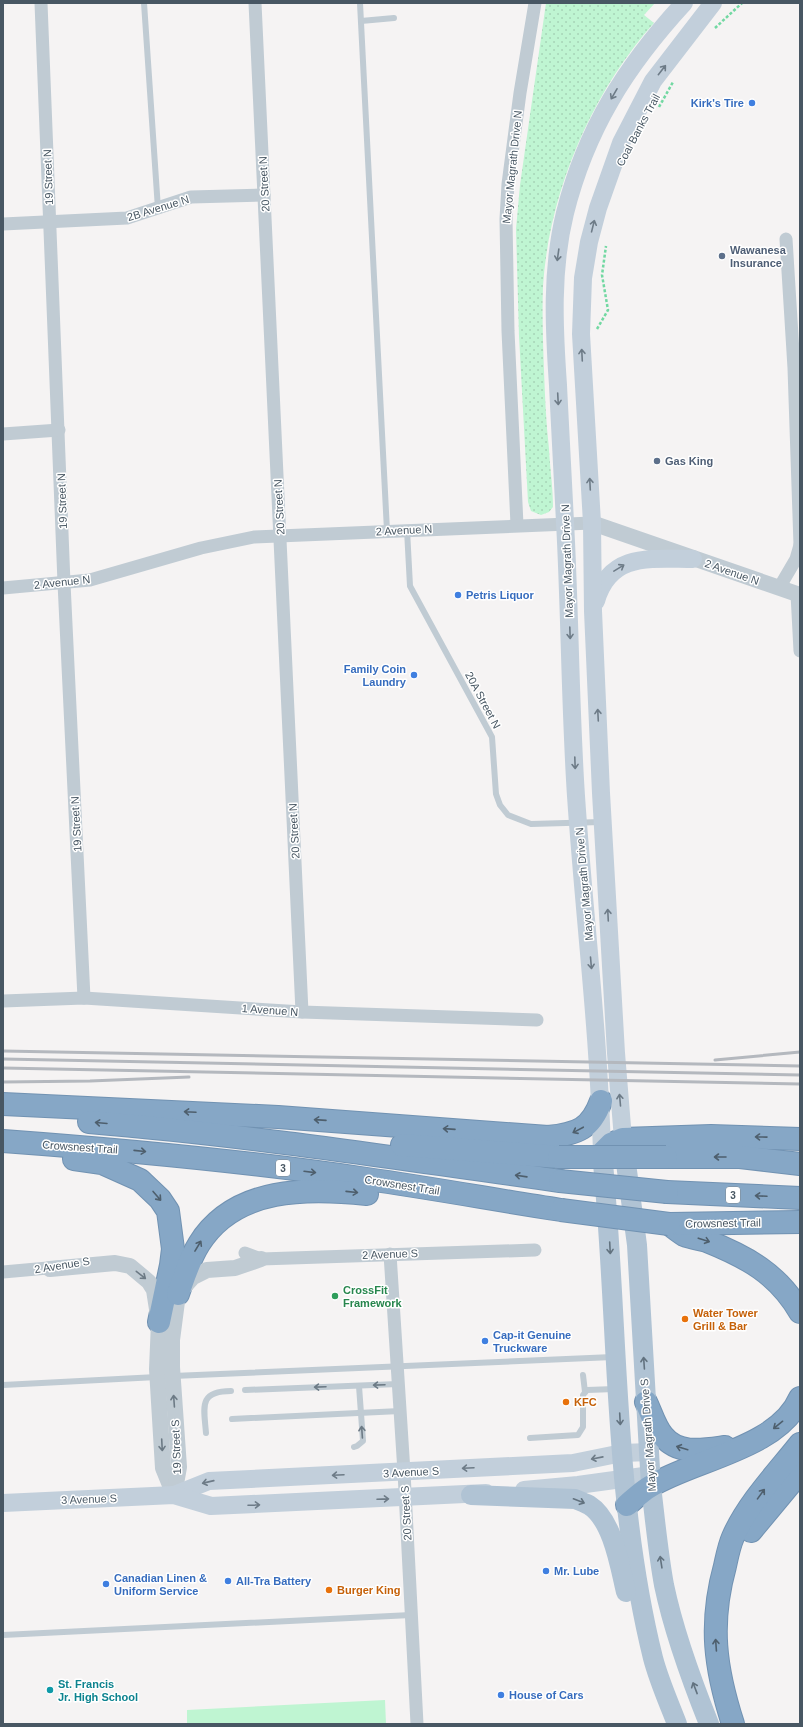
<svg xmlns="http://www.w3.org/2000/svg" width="803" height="1727" font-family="Helvetica,sans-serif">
	<defs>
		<pattern id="grass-dots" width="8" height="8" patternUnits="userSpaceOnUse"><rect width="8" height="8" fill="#bff5d2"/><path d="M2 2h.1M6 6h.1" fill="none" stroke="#a6d4b7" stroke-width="1.8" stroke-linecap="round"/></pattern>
	</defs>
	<rect width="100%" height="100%" fill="#f5f3f3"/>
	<path fill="url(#grass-dots)" d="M546 3H655L644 15 654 23C592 92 549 192 543 286 542 314 543 343 544 371 545 397 546 423 549 449 550 468 553 488 553 507L549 512 541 515 531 511 528 502 519 336 516 229 520 185Z"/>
	<polygon fill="#bff5d2" points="385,1700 386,1724 187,1724 187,1710"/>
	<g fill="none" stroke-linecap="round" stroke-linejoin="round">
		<defs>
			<g id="motorway">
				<path d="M3 1104 278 1117 548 1137C577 1134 591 1129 601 1101"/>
				<path d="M89 1122C247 1135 403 1159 560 1181"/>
				<path d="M3 1141C125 1150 246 1161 367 1179 431 1188 496 1200 561 1210"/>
				<polyline points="402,1145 559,1157"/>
				<polyline points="602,1153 611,1144 623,1139 711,1136 800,1139"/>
				<polyline points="666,1157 740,1157 800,1164"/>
				<polyline points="74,1159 102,1163 140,1180 160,1199 168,1211 173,1249 171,1265 159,1322"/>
				<polyline points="667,1192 800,1198"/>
				<path d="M669 1224C674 1228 679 1232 684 1235 691 1238 700 1239 707 1241 747 1257 778 1274 800 1312"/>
				<polyline points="670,1224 800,1222"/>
				<path d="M178 1294C184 1277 189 1260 199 1244 235 1186 309 1188 367 1194"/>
				<path d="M646 1402C651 1412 655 1427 663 1436 678 1455 703 1450 725 1447"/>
				<path d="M627 1505C634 1499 642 1491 651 1486 693 1460 779 1448 800 1398"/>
				<polyline points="751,1531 800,1472"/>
				<path d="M733 1724C715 1668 709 1624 725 1566 727 1557 729 1546 733 1537 748 1503 777 1473 800 1444"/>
			</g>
		</defs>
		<use href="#motorway" stroke="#7192b2" stroke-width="24"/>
		<g stroke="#72d8a2" stroke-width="2.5" stroke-dasharray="3 2" stroke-linecap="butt">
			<polyline points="715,28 742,3"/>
			<polyline points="659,107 673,82"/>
			<polyline points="597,329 608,310 602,275 606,246"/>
		</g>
		<g stroke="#c0cbd3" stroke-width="6">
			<polyline points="144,3 158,209"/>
			<polyline points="360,3 387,531"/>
			<polyline points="361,21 394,18"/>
			<polyline points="407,530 410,586 492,737 496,794 500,805 508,815 531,824 601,822"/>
			<polyline points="583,1375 585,1392"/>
			<polyline points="173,1376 613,1357"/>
			<polyline points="3,1385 157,1377"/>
			<polyline points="245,1390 398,1384"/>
			<polyline points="232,1419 400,1411"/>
			<path d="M206 1433C204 1408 198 1391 231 1391"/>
			<polyline points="530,1438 578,1435 583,1427 583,1395 587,1390 615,1389"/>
			<polyline points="354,1447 357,1446 363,1441 359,1386"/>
			<polyline points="3,1635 411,1615"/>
		</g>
		<g stroke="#c0cbd3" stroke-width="13">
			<polyline points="41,3 64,583 84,998"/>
			<polyline points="255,3 302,1012"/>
			<polyline points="3,224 127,218 191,197 264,195"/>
			<polyline points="786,239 794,368 800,545"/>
			<polyline points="3,434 59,430"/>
			<polyline points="517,525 508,331 506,219 508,184 520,93 535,3"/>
			<polyline points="3,588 90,580 201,548 254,537 592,523"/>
			<polyline points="779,588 796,559 800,545"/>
			<polyline points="797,594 800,651"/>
			<polyline points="3,1001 84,998 302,1012 537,1020"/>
			<polyline points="245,1253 261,1259 535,1250"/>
			<polyline points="390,1254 404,1472 417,1724"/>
			<polyline points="3,1272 59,1267"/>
		</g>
		<g stroke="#c0cbd3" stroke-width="16">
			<polyline points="592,523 800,595"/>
			<polyline points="50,1269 115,1263 130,1266 149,1282 154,1290 159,1322 157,1369 163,1468 174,1495"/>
			<polyline points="174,1495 179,1467 172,1367 172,1340 178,1294 193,1277 207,1270 235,1268 261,1259"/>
		</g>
		<g stroke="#c2cfdb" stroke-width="18">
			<path d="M596 601C610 552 651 559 693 559"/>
			<polyline points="623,1139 616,1053 601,793 593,611 592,523 581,334 583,278 589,242 598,208 621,143 653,81 713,3"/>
			<path d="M602 1153C599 1034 584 915 576 796 570 705 570 613 565 522 563 477 560 431 558 385 554 328 551 270 565 213 586 129 626 66 684 3"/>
			<polyline points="524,1490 578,1485 651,1475"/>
			<polyline points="174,1495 209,1481 573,1463 622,1453 650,1452"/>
			<polyline points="3,1503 174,1495 211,1506 486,1493"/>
		</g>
		<g stroke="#b0c3d4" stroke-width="20">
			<path d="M623 1141 637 1245 651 1486C655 1519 658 1552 664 1585 674 1633 691 1679 709 1724"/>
			<path d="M602 1153C619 1321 612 1493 653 1658 659 1681 669 1703 677 1724"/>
			<path d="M471 1495 575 1499C580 1501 585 1503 589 1505 613 1520 620 1567 626 1592"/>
		</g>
		<use href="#motorway" stroke="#86a7c6" stroke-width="22"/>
		<g stroke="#b4b8be" stroke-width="3">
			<polyline points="3,1051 800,1066"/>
			<polyline points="3,1059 800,1075"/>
			<polyline points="715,1060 800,1052"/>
			<polyline points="3,1068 800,1084"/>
			<polyline points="3,1082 90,1081 189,1077"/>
		</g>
		<defs>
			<g id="motorway-bridge">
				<polyline points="559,1157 666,1157"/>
				<polyline points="560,1181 667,1192"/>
				<polyline points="561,1210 669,1224"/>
			</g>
		</defs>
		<use href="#motorway-bridge" stroke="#7192b2" stroke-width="24" stroke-linecap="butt"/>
		<use href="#motorway-bridge" stroke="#86a7c6" stroke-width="22"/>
	</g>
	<defs><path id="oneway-shaft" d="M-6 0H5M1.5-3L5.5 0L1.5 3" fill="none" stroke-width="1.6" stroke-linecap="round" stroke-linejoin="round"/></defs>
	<g stroke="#6d7b87">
		<use href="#oneway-shaft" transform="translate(662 70) rotate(-52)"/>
		<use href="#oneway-shaft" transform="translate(614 94) rotate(120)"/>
		<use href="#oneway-shaft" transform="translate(593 226) rotate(-76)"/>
		<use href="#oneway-shaft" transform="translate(558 255) rotate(98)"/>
		<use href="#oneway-shaft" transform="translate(582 355) rotate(-93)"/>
		<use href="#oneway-shaft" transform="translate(558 399) rotate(87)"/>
		<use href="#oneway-shaft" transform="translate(590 484) rotate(-93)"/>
		<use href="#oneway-shaft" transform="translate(619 568) rotate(-31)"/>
		<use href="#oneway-shaft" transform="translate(570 633) rotate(88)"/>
		<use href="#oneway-shaft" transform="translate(598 715) rotate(-93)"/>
		<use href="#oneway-shaft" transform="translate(575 763) rotate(88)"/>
		<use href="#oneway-shaft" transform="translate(608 915) rotate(-93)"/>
		<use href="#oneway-shaft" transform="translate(591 963) rotate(85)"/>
		<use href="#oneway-shaft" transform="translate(620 1100) rotate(-95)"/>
		<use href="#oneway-shaft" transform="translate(597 1458) rotate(169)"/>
		<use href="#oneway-shaft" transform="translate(468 1468) rotate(177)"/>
		<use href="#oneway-shaft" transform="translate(338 1475) rotate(177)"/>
		<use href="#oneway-shaft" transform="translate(208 1482) rotate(167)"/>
		<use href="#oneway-shaft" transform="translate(383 1499) rotate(-2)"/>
		<use href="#oneway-shaft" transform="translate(254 1505) rotate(-2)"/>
	</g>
	<g stroke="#4e5f6d">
		<use href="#oneway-shaft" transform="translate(190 1112) rotate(-177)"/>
		<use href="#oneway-shaft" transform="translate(320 1120) rotate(-176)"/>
		<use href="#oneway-shaft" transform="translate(101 1123) rotate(-175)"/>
		<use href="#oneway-shaft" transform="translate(449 1129) rotate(-176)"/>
		<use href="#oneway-shaft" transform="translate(578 1130) rotate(152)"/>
		<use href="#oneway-shaft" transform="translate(761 1137) rotate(-179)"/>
		<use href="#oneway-shaft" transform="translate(140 1151) rotate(6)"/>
		<use href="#oneway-shaft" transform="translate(720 1157) rotate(180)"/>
		<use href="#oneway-shaft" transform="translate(310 1172) rotate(7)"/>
		<use href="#oneway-shaft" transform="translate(521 1176) rotate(-172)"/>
		<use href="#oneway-shaft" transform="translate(352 1192) rotate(6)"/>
		<use href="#oneway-shaft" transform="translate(157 1196) rotate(49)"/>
		<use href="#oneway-shaft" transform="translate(761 1196) rotate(-177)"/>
		<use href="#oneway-shaft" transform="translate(704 1240) rotate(18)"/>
		<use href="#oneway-shaft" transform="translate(198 1246) rotate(-59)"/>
		<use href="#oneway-shaft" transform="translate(778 1425) rotate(141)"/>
		<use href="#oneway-shaft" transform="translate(682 1448) rotate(-163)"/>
		<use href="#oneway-shaft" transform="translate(761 1494) rotate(-54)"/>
		<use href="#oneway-shaft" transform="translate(716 1645) rotate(-94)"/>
	</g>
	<g stroke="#62727f">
		<use href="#oneway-shaft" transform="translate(610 1248) rotate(87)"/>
		<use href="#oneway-shaft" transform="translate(644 1363) rotate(-94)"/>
		<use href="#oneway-shaft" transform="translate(620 1419) rotate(87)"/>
		<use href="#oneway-shaft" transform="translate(579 1501) rotate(21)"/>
		<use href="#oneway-shaft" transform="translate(661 1562) rotate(-99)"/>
		<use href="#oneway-shaft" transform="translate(695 1688) rotate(-111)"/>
	</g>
	<g stroke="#6c7a85">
		<use href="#oneway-shaft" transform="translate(141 1275) rotate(38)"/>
		<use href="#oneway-shaft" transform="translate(379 1385) rotate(178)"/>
		<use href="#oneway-shaft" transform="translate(320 1387) rotate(178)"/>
		<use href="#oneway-shaft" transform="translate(174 1401) rotate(-94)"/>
		<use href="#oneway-shaft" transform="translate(362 1432) rotate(-94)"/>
		<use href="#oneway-shaft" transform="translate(162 1445) rotate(87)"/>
	</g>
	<g fill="#3f7fe0" stroke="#fff" stroke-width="1.5">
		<circle cx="752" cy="103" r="4"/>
		<circle cx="458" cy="595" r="4"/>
		<circle cx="414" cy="675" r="4"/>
		<circle cx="485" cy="1341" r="4"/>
		<circle cx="546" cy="1571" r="4"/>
		<circle cx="228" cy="1581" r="4"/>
		<circle cx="106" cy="1584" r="4"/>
		<circle cx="501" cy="1695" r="4"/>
	</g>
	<g fill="#5c6f8a" stroke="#fff" stroke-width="1.5">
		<circle cx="722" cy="256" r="4"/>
		<circle cx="657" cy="461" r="4"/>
	</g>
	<circle fill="#2e9e5b" stroke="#fff" stroke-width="1.5" cx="335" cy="1296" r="4"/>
	<g fill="#e8710a" stroke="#fff" stroke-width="1.5">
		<circle cx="685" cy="1319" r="4"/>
		<circle cx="566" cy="1402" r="4"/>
		<circle cx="329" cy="1590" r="4"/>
	</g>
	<circle fill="#0f9aa8" stroke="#fff" stroke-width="1.5" cx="50" cy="1690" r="4"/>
	<g text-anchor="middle" stroke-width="3" stroke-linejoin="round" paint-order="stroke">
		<g fill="#fff" stroke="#7f8992" stroke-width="1">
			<rect x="276" y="1160" width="14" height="16" rx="3"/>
			<rect x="726" y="1187" width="14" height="16" rx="3"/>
		</g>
		<g font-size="10" font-weight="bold" fill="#485763">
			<text x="283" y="1172">3</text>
			<text x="733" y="1199">3</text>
		</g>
		<g font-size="11" font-weight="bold" fill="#366cbe" stroke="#fff" text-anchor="start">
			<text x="744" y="107" text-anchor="end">Kirk's Tire</text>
			<text x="466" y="599">Petris Liquor</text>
			<text x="406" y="673" text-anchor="end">Family Coin<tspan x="406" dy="13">Laundry</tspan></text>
			<text x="493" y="1339">Cap-it Genuine<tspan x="493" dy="13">Truckware</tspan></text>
			<text x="554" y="1575">Mr. Lube</text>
			<text x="114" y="1582">Canadian Linen &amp;<tspan x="114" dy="13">Uniform Service</tspan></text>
			<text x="236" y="1585">All-Tra Battery</text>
			<text x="509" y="1699">House of Cars</text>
		</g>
		<g font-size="11" fill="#485763" stroke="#fff">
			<text transform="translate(638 130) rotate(-62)" y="4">Coal Banks Trail</text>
			<text transform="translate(512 167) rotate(-84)" y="4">Mayor Magrath Drive N</text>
			<text transform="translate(48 177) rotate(-92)" y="4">19 Street N</text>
			<text transform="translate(264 184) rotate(-93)" y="4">20 Street N</text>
			<text transform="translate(158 208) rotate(-17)" y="4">2B Avenue N</text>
			<text transform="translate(62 501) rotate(-92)" y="4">19 Street N</text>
			<text transform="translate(279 507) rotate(-93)" y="4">20 Street N</text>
			<text transform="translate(404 530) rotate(-3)" y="4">2 Avenue N</text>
			<text transform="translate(567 561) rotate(-92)" y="4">Mayor Magrath Drive N</text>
			<text transform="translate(732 572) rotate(19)" y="4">2 Avenue N</text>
			<text transform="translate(62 582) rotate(-6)" y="4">2 Avenue N</text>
			<text transform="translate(483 700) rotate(62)" y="4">20A Street N</text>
			<text transform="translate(76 824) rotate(-93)" y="4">19 Street N</text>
			<text transform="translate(294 831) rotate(-93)" y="4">20 Street N</text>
			<text transform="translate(584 884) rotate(-95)" y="4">Mayor Magrath Drive N</text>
			<text transform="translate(270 1010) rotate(4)" y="4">1 Avenue N</text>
			<text transform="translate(80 1147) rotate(4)" y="4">Crowsnest Trail</text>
			<text transform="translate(402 1185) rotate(9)" y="4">Crowsnest Trail</text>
			<text transform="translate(723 1223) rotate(-1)" y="4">Crowsnest Trail</text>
			<text transform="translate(390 1254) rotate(-2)" y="4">2 Avenue S</text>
			<text transform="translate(62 1265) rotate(-9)" y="4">2 Avenue S</text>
			<text transform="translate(648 1435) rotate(-94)" y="4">Mayor Magrath Drive S</text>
			<text transform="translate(176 1447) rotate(-92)" y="4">19 Street S</text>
			<text transform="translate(411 1472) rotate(-3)" y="4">3 Avenue S</text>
			<text transform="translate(89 1499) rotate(-2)" y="4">3 Avenue S</text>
			<text transform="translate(406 1513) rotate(-93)" y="4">20 Street S</text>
		</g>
		<g font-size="11" font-weight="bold" fill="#4e5e75" stroke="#fff" text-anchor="start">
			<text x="730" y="254">Wawanesa<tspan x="730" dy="13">Insurance</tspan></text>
			<text x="665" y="465">Gas King</text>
		</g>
		<g font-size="11" font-weight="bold" fill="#27864d" stroke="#fff" text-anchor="start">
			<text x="343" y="1294">CrossFit<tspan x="343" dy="13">Framework</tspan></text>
		</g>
		<g font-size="11" font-weight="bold" fill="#c56008" stroke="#fff" text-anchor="start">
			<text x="693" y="1317">Water Tower<tspan x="693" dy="13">Grill &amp; Bar</tspan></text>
			<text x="574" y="1406">KFC</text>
			<text x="337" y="1594">Burger King</text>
		</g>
		<g font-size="11" font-weight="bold" fill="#0d838f" stroke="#fff" text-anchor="start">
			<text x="58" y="1688">St. Francis<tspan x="58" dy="13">Jr. High School</tspan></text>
		</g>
	</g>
	<rect width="803" height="1727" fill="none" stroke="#485763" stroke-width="8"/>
</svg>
